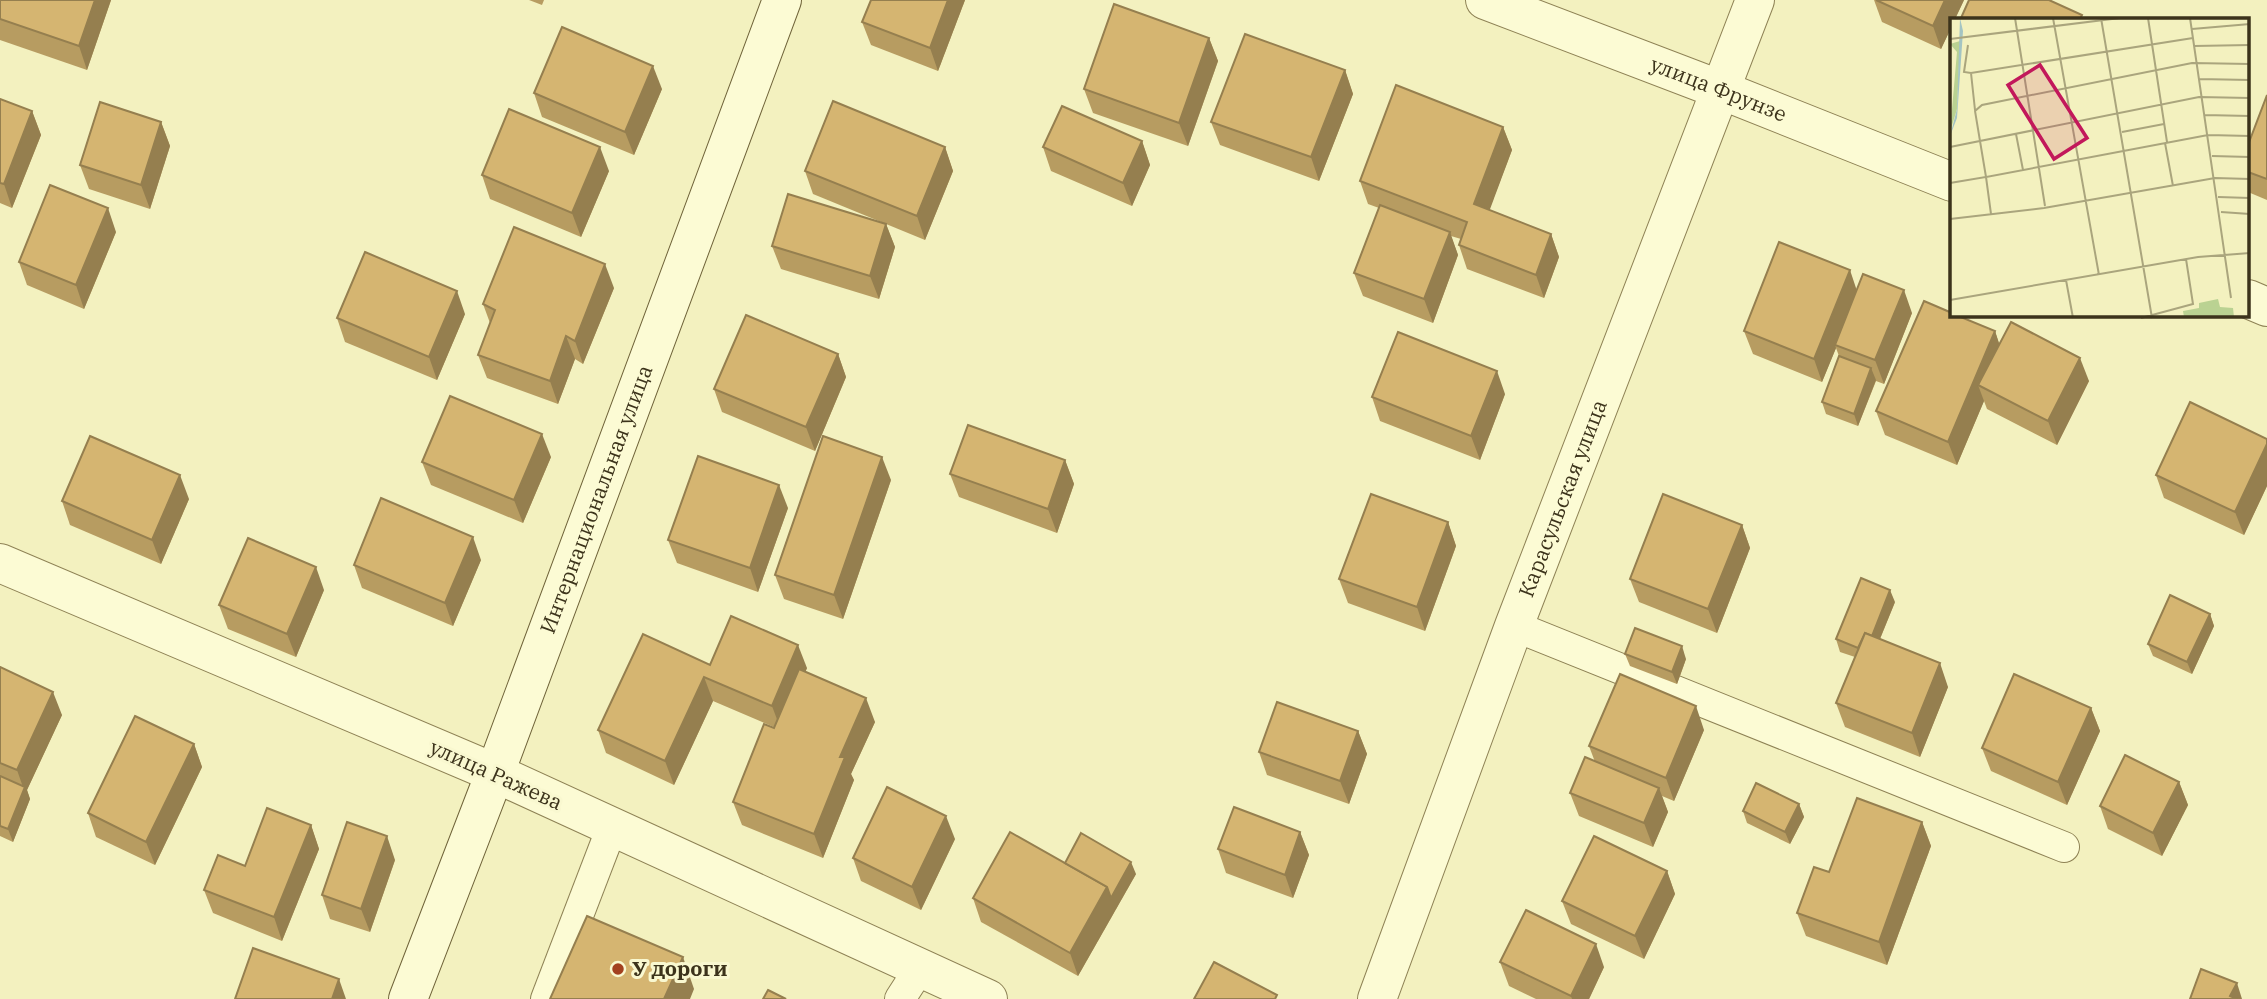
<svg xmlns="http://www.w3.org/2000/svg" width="2267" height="999" font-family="'IBM Plex Serif',serif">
	<rect width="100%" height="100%" fill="#f3f1bf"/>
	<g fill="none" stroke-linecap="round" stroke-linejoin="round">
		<defs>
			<g id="service">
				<polyline points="1514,626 2064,847"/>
				<polyline points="546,999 612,827"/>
				<polyline points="900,999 920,968"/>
			</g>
			<g id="minor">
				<path id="s1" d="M1485 0 1721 90 1952 182"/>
				<polyline points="2248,299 2267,307"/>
				<polyline points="495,773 988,999"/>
				<path id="s2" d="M1377 999 1514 626 1755 0"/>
			</g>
			<polyline id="tertiary" points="0,563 495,773"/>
			<g id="secondary">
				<path id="s3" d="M408 999 495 773 782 0"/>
			</g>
		</defs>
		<use href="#service" stroke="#8e8255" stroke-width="32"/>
		<use href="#minor" stroke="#8e8255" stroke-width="40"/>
		<use href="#tertiary" stroke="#8e8255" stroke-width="40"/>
		<use href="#secondary" stroke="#6f6339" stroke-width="40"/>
		<use href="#service" stroke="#fcfbd4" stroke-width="30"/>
		<use href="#minor" stroke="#fcfbd4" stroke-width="38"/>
		<use href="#tertiary" stroke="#fcfbd4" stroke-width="38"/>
		<use href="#secondary" stroke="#fcfbd4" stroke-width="38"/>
	</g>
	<g fill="#b79c61">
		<polygon points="0,0 111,0 87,70 0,40"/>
		<polygon points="529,0 544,0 542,5"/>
		<polygon points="871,0 965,0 938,71 871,45 862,22"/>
		<polygon points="1874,0 1964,0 1941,49 1882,22"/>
		<polygon points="1209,38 1218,61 1188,146 1093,113 1084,89"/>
		<polygon points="1345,70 1353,94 1319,181 1220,145 1211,122"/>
		<polygon points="662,89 634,155 542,117 534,93"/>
		<polygon points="2267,95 2267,200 2248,192 2248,145"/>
		<polygon points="0,99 32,111 41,135 12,208 0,203"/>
		<polygon points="161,122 170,146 150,209 89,189 80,165"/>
		<polygon points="1503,127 1512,150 1489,210 1551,234 1559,257 1544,298 1467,269 1459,245 1461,239 1451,236 1458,255 1433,323 1363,296 1354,273 1379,208 1368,204 1360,181"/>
		<polygon points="1142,141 1150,165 1132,206 1051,171 1043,147"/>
		<polygon points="945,147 953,171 925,240 813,194 805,171"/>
		<polygon points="609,171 581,237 490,199 482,175"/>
		<polygon points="886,224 895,247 879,299 781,269 772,246"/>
		<polygon points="116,232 84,309 27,285 19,262"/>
		<polygon points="614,288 583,364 575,359 558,404 487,378 478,355 490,323 483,304"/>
		<polygon points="1857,290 1912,313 1884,384 1876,381 1858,426 1826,414 1822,402 1839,356 1836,348 1822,382 1753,354 1744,331"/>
		<polygon points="465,314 437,380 345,342 337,318"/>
		<polygon points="1995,331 1999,344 2089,381 2057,445 1987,409 1984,401 1957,465 1885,435 1876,411"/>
		<polygon points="838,354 846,377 815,451 722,412 714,389"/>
		<polygon points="1505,394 1480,460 1380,421 1372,397"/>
		<polygon points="2267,444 2267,486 2244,535 2164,498 2156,475"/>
		<polygon points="551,457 523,523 431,485 422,462"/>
		<polygon points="1065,460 1074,484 1057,533 959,497 950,474"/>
		<polygon points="891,480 843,619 784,599 775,575"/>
		<polygon points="189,499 161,564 70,525 62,501"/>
		<polygon points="788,508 758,592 677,563 668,540"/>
		<polygon points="1448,522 1456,546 1425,631 1348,603 1339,579"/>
		<polygon points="1742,525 1750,548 1717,633 1639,602 1630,579"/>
		<polygon points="481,560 453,626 362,588 354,565"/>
		<polygon points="324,590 296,657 228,629 219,605"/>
		<polygon points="1895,602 1880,639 1948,687 1920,757 1845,727 1836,703 1855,657 1840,652 1836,639"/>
		<polygon points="2210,614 2214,626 2192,674 2153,656 2148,644"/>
		<polygon points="1625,654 1686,659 1677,684 1630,666"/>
		<polygon points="710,665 807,668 805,672 875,722 851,774 854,780 823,858 742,825 733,802 774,727 713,701 674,785 606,753 598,730"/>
		<polygon points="0,667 62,715 27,790 30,799 13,842 0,836"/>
		<polygon points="2091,708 2100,731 2067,805 1991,771 1982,748"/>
		<polygon points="1704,730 1674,801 1662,796 1668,812 1653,847 1579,816 1570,793 1595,762 1589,746"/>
		<polygon points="1358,731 1367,754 1349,804 1267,775 1259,752"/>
		<polygon points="194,744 202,767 155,865 96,837 88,813"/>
		<polygon points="2179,782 2188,805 2162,856 2108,829 2100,806"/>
		<polygon points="1799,804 1804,817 1790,844 1747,823 1743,811"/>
		<polygon points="1922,822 1931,846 1887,965 1806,936 1797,913 1829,872"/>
		<polygon points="311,825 319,849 282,941 213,913 204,890"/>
		<polygon points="1300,832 1309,855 1293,898 1226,873 1218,849"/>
		<polygon points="955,839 921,910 861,881 853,858"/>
		<polygon points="395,860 370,932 330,919 322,895"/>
		<polygon points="1065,863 1136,874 1078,976 981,922 973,898"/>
		<polygon points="1667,871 1675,894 1644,959 1571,924 1562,901"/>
		<polygon points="1500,962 1604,967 1589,999 1536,999 1509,986"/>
	</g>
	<g fill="#957f4f">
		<polygon points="95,0 111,0 87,70 79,46"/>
		<polygon points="948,0 965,0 938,71 930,48"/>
		<polygon points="1945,0 1964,0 1955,19 1952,19 1952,26 1941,49 1933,26"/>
		<polygon points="1209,38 1218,61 1188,146 1179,123"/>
		<polygon points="653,66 662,89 634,155 625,132"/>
		<polygon points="1345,70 1353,94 1319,181 1311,157"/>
		<polygon points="32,111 41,135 12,208 4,184"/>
		<polygon points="161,122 170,146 150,209 141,185"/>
		<polygon points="1503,127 1512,150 1483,228 1474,204"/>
		<polygon points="1142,141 1150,165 1132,206 1123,183"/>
		<polygon points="600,147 609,171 581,237 572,213"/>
		<polygon points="945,147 953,171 925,240 917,216"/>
		<polygon points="108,208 116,232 84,309 76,285"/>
		<polygon points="886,224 895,247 879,299 870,276"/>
		<polygon points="1450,232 1458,255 1433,323 1424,299"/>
		<polygon points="1551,234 1559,257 1544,298 1536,275"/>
		<polygon points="605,264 614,288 583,364 575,341"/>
		<polygon points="1850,270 1858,294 1835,345 1836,348 1822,382 1814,359"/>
		<polygon points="1904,290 1912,313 1884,384 1875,360"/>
		<polygon points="457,291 465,314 437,380 429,357"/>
		<polygon points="1995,331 2003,355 1978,385 1984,401 1957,465 1948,442"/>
		<polygon points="566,336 575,359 558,404 550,381"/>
		<polygon points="838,354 846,377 815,451 806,427"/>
		<polygon points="2080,358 2089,381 2057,445 2048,421"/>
		<polygon points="1871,368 1876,380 1858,426 1854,414"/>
		<polygon points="1497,371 1505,394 1480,460 1471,436"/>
		<polygon points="542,434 551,457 523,523 514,500"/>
		<polygon points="2267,444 2267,486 2244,535 2235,512"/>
		<polygon points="882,457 891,480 843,619 834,595"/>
		<polygon points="1065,460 1074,484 1057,533 1048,509"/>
		<polygon points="180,475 189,499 161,564 152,540"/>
		<polygon points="779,485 788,508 758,592 750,568"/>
		<polygon points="1448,522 1456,546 1425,631 1417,607"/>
		<polygon points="1742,525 1750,548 1717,633 1708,609"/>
		<polygon points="473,537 481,560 453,626 445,603"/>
		<polygon points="316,567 324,590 296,657 287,634"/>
		<polygon points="1890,590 1895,602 1870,663 1865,651"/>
		<polygon points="2210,614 2214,626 2192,674 2187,662"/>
		<polygon points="798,645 807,668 781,730 772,706"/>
		<polygon points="1682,646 1686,659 1677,684 1672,672"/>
		<polygon points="1940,663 1948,687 1920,757 1912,733"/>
		<polygon points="704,677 713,701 674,785 665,761"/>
		<polygon points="53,692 62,715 27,790 30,799 13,842 8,829 24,790 17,770"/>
		<polygon points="866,698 875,722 851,774 854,780 823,858 814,834 840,757"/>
		<polygon points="1696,706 1704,730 1674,801 1666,778"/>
		<polygon points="2091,708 2100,731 2067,805 2058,782"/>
		<polygon points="1358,731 1367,754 1349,804 1340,781"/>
		<polygon points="194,744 202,767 155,865 146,842"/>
		<polygon points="2179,782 2188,805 2162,856 2153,833"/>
		<polygon points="1659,788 1668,812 1653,847 1644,823"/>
		<polygon points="1799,804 1804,817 1790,844 1785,832"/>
		<polygon points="946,816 955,839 921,910 912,887"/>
		<polygon points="1922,822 1931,846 1887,965 1879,942"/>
		<polygon points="311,825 319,849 282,941 274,917"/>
		<polygon points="1300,832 1309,855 1293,898 1285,875"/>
		<polygon points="387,836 395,860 370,932 361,909"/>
		<polygon points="1131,862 1136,874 1078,976 1070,953 1107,887"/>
		<polygon points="1667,871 1675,894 1644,959 1635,936"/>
		<polygon points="1596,944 1604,967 1589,999 1572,999 1571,996"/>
		<polygon points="683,957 694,989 690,999 664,999"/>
		<polygon points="339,979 346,999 332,999"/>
		<polygon points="2237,983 2242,999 2231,999 2230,996"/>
	</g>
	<g fill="#d5b571" stroke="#957f4f" stroke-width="2">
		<polygon points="0,0 95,0 79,46 0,19"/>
		<polygon points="871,0 948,0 930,48 862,22"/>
		<polygon points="1876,0 1945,0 1933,26"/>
		<polygon points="1969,0 2049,0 2082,15 2080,19 1964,19 1961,18"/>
		<polygon points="1114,4 1209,38 1179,123 1084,89"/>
		<polygon points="562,27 653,66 625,132 534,93"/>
		<polygon points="1245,34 1345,70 1311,157 1211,122"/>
		<polygon points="1396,85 1503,127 1474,204 1551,234 1536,275 1459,245 1467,222 1360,181"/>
		<polygon points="2267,95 2267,179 2248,172 2248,145"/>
		<polygon points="0,99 32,111 4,184 0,183"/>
		<polygon points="833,101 945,147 917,216 805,171"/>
		<polygon points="100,102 161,122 141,185 80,165"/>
		<polygon points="1062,106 1142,141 1123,183 1043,147"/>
		<polygon points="509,109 600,147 572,213 482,175"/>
		<polygon points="50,185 108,208 76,285 19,262"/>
		<polygon points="788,194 886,224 870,276 772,246"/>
		<polygon points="1380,205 1450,232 1424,299 1354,273"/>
		<polygon points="514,227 605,264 575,341 566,336 550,381 478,355 495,310 483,304"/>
		<polygon points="1779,242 1850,270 1814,359 1744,331"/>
		<polygon points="365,252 457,291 429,357 337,318"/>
		<polygon points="1863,274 1904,290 1875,360 1835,345"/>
		<polygon points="1924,301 1952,313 1952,315 1956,315 1995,331 1948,442 1876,411"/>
		<polygon points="746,315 838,354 806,427 714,389"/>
		<polygon points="2011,322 2080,358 2048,421 1978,385"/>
		<polygon points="1398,332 1497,371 1471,436 1372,397"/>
		<polygon points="1839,356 1871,368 1854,414 1822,402"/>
		<polygon points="450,396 542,434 514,500 422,462"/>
		<polygon points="2190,402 2267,439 2267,444 2235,512 2156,475"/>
		<polygon points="968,425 1065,460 1048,509 950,474"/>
		<polygon points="90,436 180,475 152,540 62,501"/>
		<polygon points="823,436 882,457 834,595 775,575"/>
		<polygon points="698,456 779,485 750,568 668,540"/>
		<polygon points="1371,494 1448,522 1417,607 1339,579"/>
		<polygon points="1663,494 1742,525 1708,609 1630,579"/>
		<polygon points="381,498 473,537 445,603 354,565"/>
		<polygon points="248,538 316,567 287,634 219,605"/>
		<polygon points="1861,578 1890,590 1872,636 1865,633 1858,648 1836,639"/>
		<polygon points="2170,595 2210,614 2187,662 2148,644"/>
		<polygon points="731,616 798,645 772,706 704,677 665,761 598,730 643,634 710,665"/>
		<polygon points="1635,628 1682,646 1672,672 1625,654"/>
		<polygon points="1865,633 1940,663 1912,733 1836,703"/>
		<polygon points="0,667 53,692 17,770 0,763"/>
		<polygon points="799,669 866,698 840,757 845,757 814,834 733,802 764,724 774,728"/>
		<polygon points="1620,674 1696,706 1666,778 1589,746"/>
		<polygon points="2014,674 2091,708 2058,782 1982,748"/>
		<polygon points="1277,702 1358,731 1340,781 1259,752"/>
		<polygon points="135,716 194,744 146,842 88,813"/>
		<polygon points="2125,755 2179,782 2153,833 2100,806"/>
		<polygon points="1585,757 1659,788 1644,823 1570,793"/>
		<polygon points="0,776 25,787 8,829 0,826"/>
		<polygon points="1756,783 1799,804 1785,832 1743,811"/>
		<polygon points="887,787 946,816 912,887 853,858"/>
		<polygon points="1857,798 1922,822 1879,942 1797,913 1814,867 1829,872"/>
		<polygon points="1234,807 1300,832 1285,875 1218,849"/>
		<polygon points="267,808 311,825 274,917 204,890 218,855 245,866"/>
		<polygon points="347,822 387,836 361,909 322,895"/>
		<polygon points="1010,832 1107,887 1070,953 973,898"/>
		<polygon points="1081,833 1131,862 1111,898 1107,887 1065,863"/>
		<polygon points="1594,836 1667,871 1635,936 1562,901"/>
		<polygon points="1526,910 1596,944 1571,996 1500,962"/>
		<polygon points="587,916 683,957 664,999 550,999"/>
		<polygon points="253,948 339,979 332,999 235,999"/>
		<polygon points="1214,962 1277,995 1275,999 1194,999"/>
		<polygon points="2201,969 2237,983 2230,996 2237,999 2190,999"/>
		<polygon points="768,990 786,999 763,999"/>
	</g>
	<circle fill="#a3411f" stroke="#f9f8d0" stroke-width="2.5" cx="618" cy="969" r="7"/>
	<g text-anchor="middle" stroke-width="6" stroke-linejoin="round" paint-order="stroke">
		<g font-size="21" fill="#3c331b" stroke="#f9f8d0">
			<text dy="7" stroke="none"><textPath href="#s1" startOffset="250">улица Фрунзе</textPath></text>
			<text dy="7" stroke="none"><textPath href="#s2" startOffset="534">Карасульская улица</textPath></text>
			<text dy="7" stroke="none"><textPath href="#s3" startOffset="534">Интернациональная улица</textPath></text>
			<text transform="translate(496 775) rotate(24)" y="7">улица Ражева</text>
		</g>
		<g font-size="21" font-weight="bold" fill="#3c331b" stroke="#f9f8d0" text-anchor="start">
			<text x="632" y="976">У дороги</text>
		</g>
	</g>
	<g transform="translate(1950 18)">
		<rect width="299" height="299" fill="#f3f1bf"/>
		<path d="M10 23 7 91 0 114 7 34 0 26ZM268 281 270 289 283 290 284 299H234L233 293 249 290V285Z" fill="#bad292"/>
		<path d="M10 0 13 13 7 100 0 118 7 91Z" fill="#a3c4c3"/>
		<path fill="none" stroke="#aaa57d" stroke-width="2" d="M65 0 95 188M103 0 149 257M151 0 202 300M198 0 217 124M240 0 281 280M242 11 300 6M0 21 170 0M18 27 14 54 21 55 243 20M244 28 300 27M21 55 25 92M249 61 300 62M254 97 300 98M172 114 214 106M66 116 73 152M215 125 223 168M0 129 249 79 300 80M262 138 300 139M0 165 36 159 25 93 32 87 242 45 300 46M268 179 300 180M271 194 300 196M41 196 36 159 258 117 300 118M0 201 94 190 265 160 300 161M116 262 123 300M0 282 248 239 300 235M191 300 243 286 236 241"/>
		<path fill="#c2185b" fill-opacity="0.15" stroke="#c2185b" stroke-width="3.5" d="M90 47 137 120 104 141 58 67Z"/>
		<rect width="299" height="299" fill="none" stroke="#3c331b" stroke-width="3.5"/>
	</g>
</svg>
